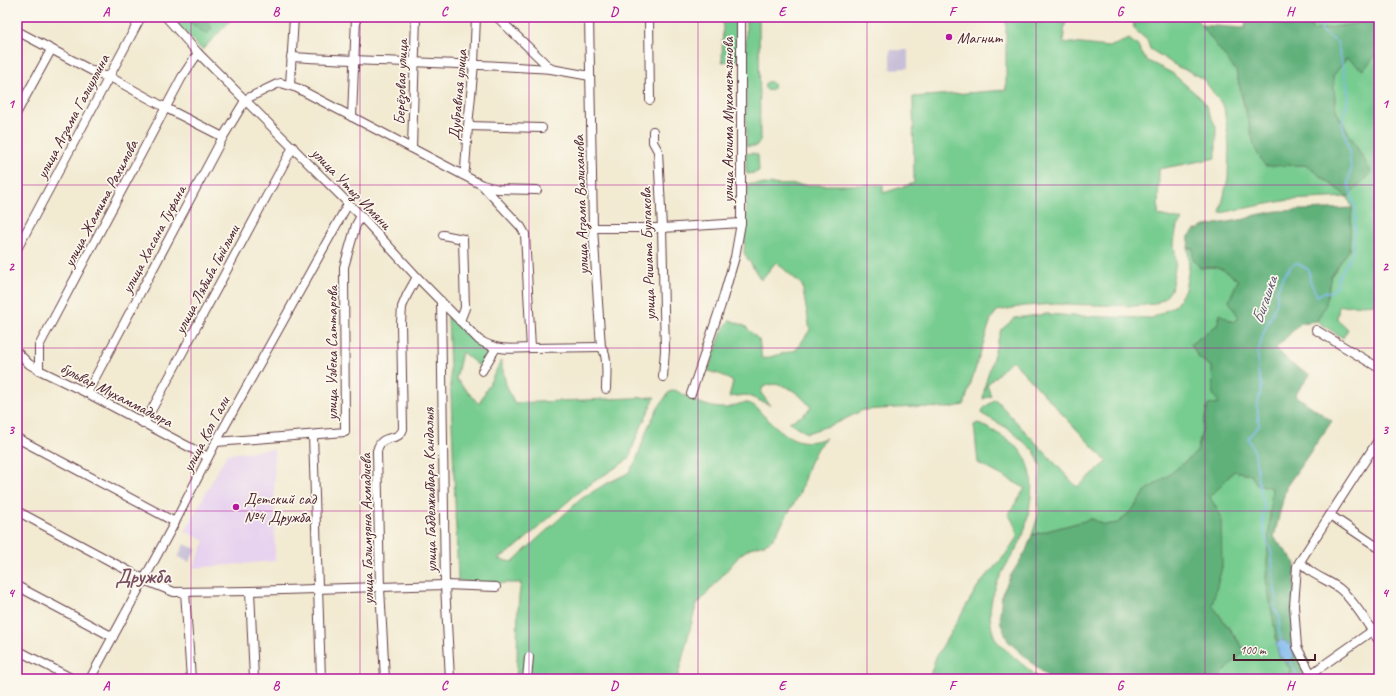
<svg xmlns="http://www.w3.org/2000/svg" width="1396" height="696" font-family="Caveat,sans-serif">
	<rect width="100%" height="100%" fill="#fbf7ec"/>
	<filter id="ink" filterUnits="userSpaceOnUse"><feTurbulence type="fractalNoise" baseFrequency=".025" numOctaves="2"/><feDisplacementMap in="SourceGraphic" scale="8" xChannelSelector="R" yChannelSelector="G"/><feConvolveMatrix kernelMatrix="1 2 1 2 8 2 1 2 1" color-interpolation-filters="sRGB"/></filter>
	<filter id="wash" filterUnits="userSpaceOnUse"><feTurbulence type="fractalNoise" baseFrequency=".012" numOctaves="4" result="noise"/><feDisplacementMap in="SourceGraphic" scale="16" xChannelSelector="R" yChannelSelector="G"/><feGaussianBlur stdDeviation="0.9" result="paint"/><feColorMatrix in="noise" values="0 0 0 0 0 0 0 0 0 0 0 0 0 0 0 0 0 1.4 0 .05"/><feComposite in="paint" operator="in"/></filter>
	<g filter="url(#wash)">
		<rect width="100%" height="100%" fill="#f2ead1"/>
		<polygon fill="#e7d2ef" points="274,449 275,561 193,568 205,541 185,531 227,454"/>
		<g fill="#c8bfd8">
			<polygon points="890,50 908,50 908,68 890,69"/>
			<polygon points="184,544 196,549 189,562 178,557"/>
		</g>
		<g fill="#77cc90" stroke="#60765e">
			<polygon points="171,17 234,17 202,50"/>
			<polygon points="723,17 738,17 738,60 722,62"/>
			<polygon points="746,17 759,17 760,141 756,146 747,146 746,145"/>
			<path d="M1006 17H1066L1063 42 1109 47 1129 39 1138 46 1146 60 1172 73 1203 100 1216 127V158L1159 169 1158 215 1182 220 1177 226 1174 243 1176 262 1171 290 1164 299 1154 304 1134 306 1056 304 1024 306 997 311 991 319 964 405 949 408 913 407 863 410 837 423 807 433 789 422 802 416 811 408C801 394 781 378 763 387L761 393 770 405 746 395 729 397 733 382 722 375 708 371 723 329 730 320 745 326 759 340 762 359 796 350 810 330 802 285 776 262 761 280 744 253 748 184 815 185H883V193L914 183 913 97 1006 90Z"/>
			<polygon points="1133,17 1195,17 1236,71 1244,106 1265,165 1306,165 1348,197 1371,172 1336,111 1333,76 1348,57 1363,70 1378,53 1379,304 1339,306 1337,319 1348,329 1343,338 1317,321 1331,276 1349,250 1352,208 1348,197 1289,200 1220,213 1228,178 1229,144 1224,107 1204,80 1191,72 1178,67 1150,49 1147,40 1134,29"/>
			<polygon points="1310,17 1379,17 1379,20 1312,31"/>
			<circle cx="769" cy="86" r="4.5"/>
			<polygon points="752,153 758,155 759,171 755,173 747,174 746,171 746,154"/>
			<path d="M1188 248H1193L1200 268C1220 265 1223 268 1238 280L1229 301 1240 318 1233 322 1217 325 1191 344 1199 358 1212 367 1213 394 1220 403 1208 405 1197 452 1169 475 1147 490 1132 510 1118 523 1105 525 1092 519 1032 535 1038 516 1041 466 1034 451 1009 429 982 414 983 409 995 399 1077 487 1107 462 1012 360 987 385 991 396 983 399 985 385 1001 330 1015 318 1047 314 1074 316 1152 318 1176 305 1185 289 1189 268Z"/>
			<path d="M448 316 487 353 479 366 462 352 456 379 479 404 501 361 506 384 514 403 655 397 636 438 629 459 581 490 515 548 498 559 512 562 581 499 602 486 628 473 636 461 648 427 658 408 669 392 675 390C691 399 707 409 726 408 733 407 741 402 747 403 754 404 758 409 762 414 783 433 796 449 826 438L817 448 809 464 799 495 773 539 765 544 750 548 740 555 696 606 677 679H516C519 647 515 614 521 583H491L458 581Z"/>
			<path d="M978 423C1013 441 1036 452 1031 497 1029 511 1027 525 1022 538 1019 545 1014 552 1010 559 995 583 983 610 995 638 998 645 1032 672 1040 679H929L936 657 978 586 1006 554 1017 537C1016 529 1014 521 1008 515L1025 488 978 463 974 425Z"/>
			<polygon points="1234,471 1250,474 1257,484 1272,488 1266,578 1279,654 1290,669 1288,679 1217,679 1245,650 1212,605 1222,567 1210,497"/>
		</g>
		<g fill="#61b07a" stroke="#566852">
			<path d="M184 17C195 17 207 16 212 29L206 35Z"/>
			<polygon points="1246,17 1310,17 1312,31 1379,20 1379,52 1363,70 1347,58 1333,76 1336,111 1371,172 1348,197 1306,165 1265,166 1255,149 1236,71 1201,25 1245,28"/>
			<path d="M1352 208 1349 250 1331 276 1326 304 1317 321 1301 323 1276 348 1290 363 1310 375 1295 395 1332 421 1286 487 1274 537 1295 562 1294 649 1308 677H1317L1318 679H1288L1290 669 1279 654 1266 578 1272 488 1257 484 1250 474 1234 471 1210 497 1221 516 1222 567 1212 605 1245 651 1217 679H1050L1008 641 1001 624 1000 613 1002 594 1011 575 1026 551 1032 535 1092 519 1105 525 1118 523 1132 510 1147 490 1169 475 1197 452 1208 405 1219 403 1213 394 1212 367 1199 358 1191 344 1217 325 1220 314 1233 322 1239 318 1229 301 1238 280C1223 269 1219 265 1200 268L1193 259V248H1188L1189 236 1194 231 1205 226 1245 219 1256 215 1278 211Z"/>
		</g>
		<polygon fill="#7bb7ed" stroke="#626b8c" points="1281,640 1287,642 1293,648 1294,658 1289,660 1287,663 1279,656 1276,644"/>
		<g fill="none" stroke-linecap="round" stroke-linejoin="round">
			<g stroke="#7bb7ed" stroke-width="1.5">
				<polyline points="1281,640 1279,630 1280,618 1274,608 1277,597 1274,585 1272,554 1266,539 1263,524 1264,505 1258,480 1255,453 1248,438 1259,425 1257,406 1262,385 1258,371 1258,353 1263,334 1277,303 1277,291 1283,277 1290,267 1296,263 1309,270 1310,281 1317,296 1324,292 1331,292 1337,286 1338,279 1353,251 1356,210 1348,183 1351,169 1349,151 1342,122 1349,95 1337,42 1322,32 1318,17"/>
				<path d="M1289 660C1292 667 1299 670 1295 679"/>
			</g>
		</g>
	</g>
	<g filter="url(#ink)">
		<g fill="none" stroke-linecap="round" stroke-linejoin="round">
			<defs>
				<g id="minor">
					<path d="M166 17 198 53 361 216 417 277 479 340C497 351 511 349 531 348"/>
					<polyline points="497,17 551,69 590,76"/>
					<path d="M589 17 593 228 601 347C609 355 606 378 606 389"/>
					<polyline points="649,17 650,100"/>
					<polyline points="17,31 100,75 110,77 166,108 223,137"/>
					<path d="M291 57C378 62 465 63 551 69"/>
					<polyline points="290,85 294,17"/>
					<polyline points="17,112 51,50"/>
					<polyline points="352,117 356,17"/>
					<polyline points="468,126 542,128"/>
					<polyline points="653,131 653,142 658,151 662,228 665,350 663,377"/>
					<polyline points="412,148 416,17"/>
					<polyline points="463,175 465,169 468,126 474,64 476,17"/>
					<polyline points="482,185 521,227 525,234 531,348 601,347"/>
					<polyline points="593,228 662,228 741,223"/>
					<polyline points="443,235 463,239 465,308 460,321"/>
					<polyline points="17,249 141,17"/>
					<polyline points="441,301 445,585 450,679"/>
					<polyline points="1316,330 1379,368"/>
					<polyline points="17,352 29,364 39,370 87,393 208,457"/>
					<polyline points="39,370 39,346 182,77 198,53"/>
					<polyline points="482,371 496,348"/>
					<polyline points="87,393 223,137 246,99 277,84 281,83 297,88 482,185 498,189 537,190"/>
					<polyline points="691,394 721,305 735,257 741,223 741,17"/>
					<polyline points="144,424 293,147"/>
					<polyline points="313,435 321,679"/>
					<polyline points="17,438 175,522"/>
					<polyline points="1379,439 1297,566 1294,606 1297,647 1311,674 1379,626"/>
					<polyline points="216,442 345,432 344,267 356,225 361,216"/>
					<polyline points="1372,450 1379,454"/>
					<polyline points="17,511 149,582 174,592 250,591 445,585 496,587"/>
					<polyline points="1330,515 1379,548"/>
					<path d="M1300 561C1310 575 1327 579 1340 589 1356 603 1367 624 1379 641"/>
					<polyline points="17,586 113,637"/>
					<polyline points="250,591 254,679"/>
					<polyline points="185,592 191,679"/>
					<polyline points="17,650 73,679"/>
					<polyline points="90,679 175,522 216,442 348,204"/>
					<path d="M385 679 380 588 377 451C382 431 398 444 403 429L401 323 402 307 407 295 417 277"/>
					<polyline points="527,679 529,657"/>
				</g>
			</defs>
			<use href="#minor" stroke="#633d44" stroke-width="10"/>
			<use href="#minor" stroke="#fff" stroke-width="8"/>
		</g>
	</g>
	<path fill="none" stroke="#b5179e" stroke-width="1" stroke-opacity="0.55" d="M191 17V679M360 17V679M529 17V679M698 17V679M867 17V679M1036 17V679M1205 17V679M17 185H1379M17 348H1379M17 511H1379"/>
	<g fill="#b5179e" stroke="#fbf7ec" stroke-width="1.5">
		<circle cx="949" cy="37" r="4"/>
		<circle cx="236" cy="507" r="4"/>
	</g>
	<g text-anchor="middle" stroke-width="3.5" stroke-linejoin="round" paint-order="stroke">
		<g font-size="16" fill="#4a1f2b" stroke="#fbf7ec" text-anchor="start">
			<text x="957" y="43">Магнит</text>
			<text x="244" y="504">Детский сад<tspan x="244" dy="18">№4 Дружба</tspan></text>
		</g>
		<g font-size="16" fill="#4a1f2b" stroke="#fbf7ec">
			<text transform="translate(400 82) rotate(-88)" y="6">Берёзовая улица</text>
			<text transform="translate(457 95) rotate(-85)" y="6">Дубравная улица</text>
			<text transform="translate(72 116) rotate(-62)" y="6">улица Агзама Галиуллина</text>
			<text transform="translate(727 120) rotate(-90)" y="6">улица Аклима Мухаметзянова</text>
			<text transform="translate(352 188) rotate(46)" y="6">улица Утыз Имяни</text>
			<text transform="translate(100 203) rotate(-62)" y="6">улица Жамита Рахимова</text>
			<text transform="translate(580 205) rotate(-92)" y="6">улица Агзама Валиханова</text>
			<text transform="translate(153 239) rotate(-62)" y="6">улица Хасана Туфана</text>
			<text transform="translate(647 254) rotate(-92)" y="6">улица Ришата Булгакова</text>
			<text transform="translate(206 279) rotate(-62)" y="6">улица Лябиба Гыйльми</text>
			<text transform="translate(331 353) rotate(-90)" y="6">улица Узбека Саттарова</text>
			<text transform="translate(117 394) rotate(27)" y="6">бульвар Мухаммадьяра</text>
			<text transform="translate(205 434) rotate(-62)" y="6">улица Кол Гали</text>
			<text transform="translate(429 490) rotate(-91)" y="6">улица Габделжаббара Кандалыя</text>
			<text transform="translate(366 529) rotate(-91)" y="6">улица Галимзяна Ахмадиева</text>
		</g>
		<g font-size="17" font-style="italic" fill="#5b546f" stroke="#fbf7ec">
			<text transform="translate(1264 300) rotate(-71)" y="6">Бигашка</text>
		</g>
		<g font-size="20" font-weight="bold" fill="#794f64" stroke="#fbf7ec">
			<text x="143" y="583">Дружба</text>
		</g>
	</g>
	<rect width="1396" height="696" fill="none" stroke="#fbf7ec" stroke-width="44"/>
	<path d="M1234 654v6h81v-6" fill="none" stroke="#4a1f2b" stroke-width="2"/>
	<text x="1240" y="654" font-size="12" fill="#4a1f2b" stroke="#fbf7ec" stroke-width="3" paint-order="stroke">100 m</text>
	<rect x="22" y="22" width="1352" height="652" fill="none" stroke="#b5179e" stroke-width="1.5"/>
	<g font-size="13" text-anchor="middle" font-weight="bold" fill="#b5179e">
		<text x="106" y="16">A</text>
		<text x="276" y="16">B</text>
		<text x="444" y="16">C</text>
		<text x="614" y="16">D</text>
		<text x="782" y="16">E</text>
		<text x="952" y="16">F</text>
		<text x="1120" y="16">G</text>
		<text x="1290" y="16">H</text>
		<text x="11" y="108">1</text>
		<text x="1385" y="108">1</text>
		<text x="11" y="271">2</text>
		<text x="1385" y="271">2</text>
		<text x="11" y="434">3</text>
		<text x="1385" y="434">3</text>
		<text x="11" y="597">4</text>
		<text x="1385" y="597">4</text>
		<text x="106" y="690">A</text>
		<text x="276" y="690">B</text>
		<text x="444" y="690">C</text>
		<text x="614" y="690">D</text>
		<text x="782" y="690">E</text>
		<text x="952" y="690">F</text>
		<text x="1120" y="690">G</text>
		<text x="1290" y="690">H</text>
	</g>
</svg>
